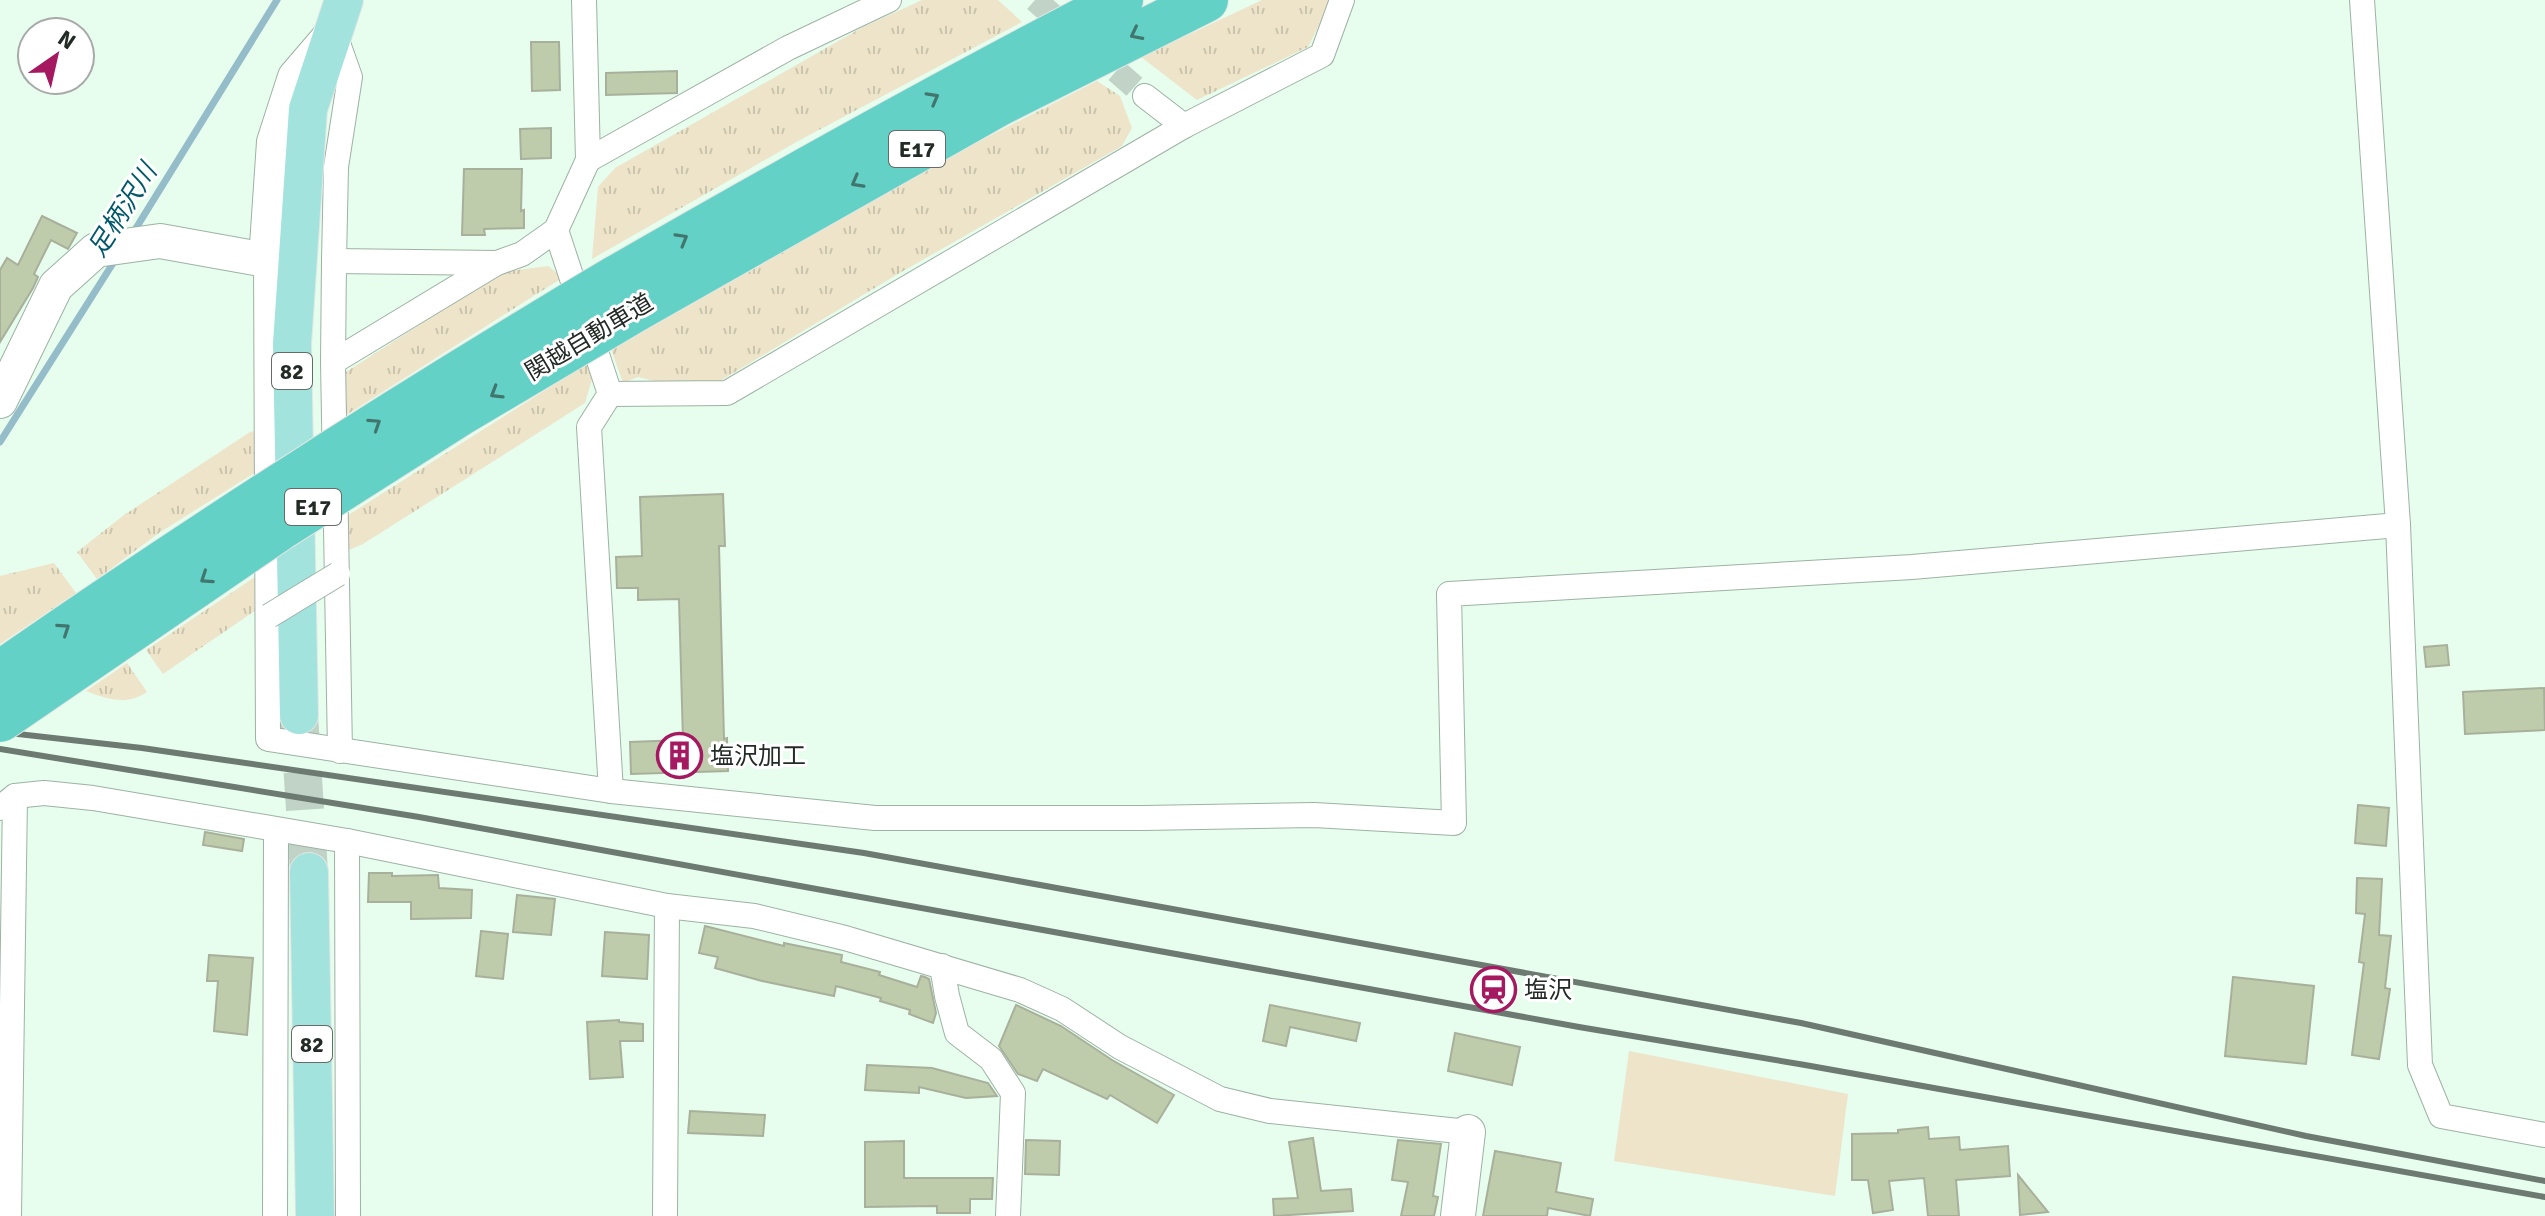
<svg xmlns="http://www.w3.org/2000/svg" width="2545" height="1216" font-family="Signika,'Noto Sans JP',sans-serif">
	<defs>
		<pattern id="grass-tufts" width="24" height="20" patternUnits="userSpaceOnUse" patternTransform="scale(2)"><rect width="24" height="20" fill="#ede4ca"/><path d="M3 7l-1-3M5 7V3M7 7l1-3M15 17l-1-3M17 17v-4M19 17l1-3" fill="none" stroke="#cbc4ad"/></pattern>
	</defs>
	<rect width="100%" height="100%" fill="#e7fdee"/>
	<g fill="url(#grass-tufts)">
		<polygon points="922,0 998,0 1022,22 800,140 592,259 598,187 615,168 863,27"/>
		<polygon points="1262,0 1332,0 1308,47 1197,100 1141,57"/>
		<polygon points="1097,81 1120,96 1132,128 1122,146 898,274 720,381 670,385 638,377 623,383 611,349 960,151"/>
		<polygon points="548,266 561,276 559,280 340,419 338,377 502,272"/>
		<polygon points="591,361 593,376 585,403 363,544 344,552 342,519"/>
		<polygon points="259,430 259,470 159,533 97,579 77,552 124,515 250,432"/>
		<polygon points="54,563 76,593 0,644 0,576"/>
		<polygon points="261,573 262,606 163,674 146,650"/>
		<path d="M127 663 147 692C127 706 107 699 86 691Z"/>
	</g>
	<polygon fill="#ede4ca" points="1629,1051 1848,1094 1835,1196 1614,1161"/>
	<g fill="none" stroke-linecap="round" stroke-linejoin="round">
		<g stroke="#94bcc9" stroke-width="7">
			<polyline points="133,233 277,0"/>
			<polyline points="0,442 115,260"/>
		</g>
	</g>
	<g fill="#bfccab" stroke="#a8b09b" stroke-width="2">
		<polygon points="531,42 559,42 560,90 532,91"/>
		<polygon points="677,71 677,93 606,95 606,73"/>
		<polygon points="551,128 551,158 521,159 520,129"/>
		<polygon points="464,169 522,169 521,211 524,210 524,228 484,229 485,235 462,235"/>
		<polygon points="42,216 77,233 68,249 51,240 34,274 38,277 33,288 0,342 0,270 7,258 18,265"/>
		<polygon points="723,494 725,546 719,546 724,739 727,738 728,771 631,774 630,742 683,740 679,599 638,600 638,588 617,588 616,557 642,556 640,497"/>
		<polygon points="2447,645 2449,665 2426,667 2424,647"/>
		<polygon points="2544,688 2545,730 2465,734 2463,692"/>
		<polygon points="2358,805 2389,808 2386,846 2355,843"/>
		<polygon points="205,832 244,839 242,851 203,845"/>
		<polygon points="369,873 392,873 392,876 438,875 439,888 472,890 471,918 411,919 411,902 368,902"/>
		<polygon points="2357,878 2382,879 2379,935 2391,936 2385,988 2390,989 2379,1059 2352,1055 2364,963 2359,962 2365,914 2356,913"/>
		<polygon points="517,895 555,899 551,935 513,932"/>
		<polygon points="705,926 784,946 784,943 842,955 841,962 880,972 879,975 917,987 921,976 925,977 929,979 936,1013 933,1023 909,1014 910,1010 880,1001 881,998 836,986 834,996 762,981 715,968 718,957 699,953"/>
		<polygon points="481,931 508,934 503,979 476,976"/>
		<polygon points="605,932 649,935 647,979 602,976"/>
		<polygon points="209,955 253,958 247,1035 214,1031 218,981 207,981"/>
		<polygon points="2233,977 2314,986 2306,1064 2225,1056"/>
		<polygon points="1016,1005 1061,1026 1112,1060 1174,1095 1157,1123 1110,1095 1107,1099 1043,1069 1037,1081 1018,1074 999,1046"/>
		<polygon points="1270,1005 1360,1023 1356,1041 1290,1027 1286,1046 1263,1041"/>
		<polygon points="619,1020 619,1022 643,1024 643,1041 620,1041 623,1077 590,1079 587,1022"/>
		<polygon points="1455,1033 1520,1047 1512,1085 1448,1071"/>
		<polygon points="867,1065 932,1068 988,1083 997,1096 966,1098 919,1087 919,1093 865,1090"/>
		<polygon points="690,1111 765,1115 763,1136 688,1133"/>
		<polygon points="1928,1127 1929,1139 1959,1137 1960,1150 2008,1146 2010,1176 1956,1180 1959,1216 1928,1216 1924,1178 1889,1181 1893,1210 1873,1213 1868,1180 1852,1180 1852,1134 1898,1133 1898,1130"/>
		<polygon points="1313,1138 1321,1191 1351,1189 1353,1211 1274,1216 1273,1199 1298,1198 1289,1142"/>
		<polygon points="1026,1140 1060,1141 1059,1175 1025,1174"/>
		<polygon points="1398,1140 1441,1144 1433,1196 1438,1197 1434,1216 1401,1216 1408,1182 1392,1180"/>
		<polygon points="904,1141 904,1178 993,1178 992,1199 970,1199 970,1213 937,1213 937,1206 865,1207 865,1142"/>
		<polygon points="1495,1151 1561,1163 1556,1192 1593,1199 1590,1216 1548,1208 1547,1216 1483,1216"/>
		<polygon points="2018,1175 2048,1212 2020,1215"/>
	</g>
	<g fill="none" stroke-linecap="round" stroke-linejoin="round">
		<polyline stroke="#c0d3c6" stroke-width="24" stroke-dasharray="24 12" stroke-linecap="butt" points="1035,0 1145,96"/>
		<polyline stroke="#c0d3c6" stroke-width="38" stroke-dasharray="38 19" stroke-linecap="butt" points="299,715 309,872"/>
		<defs>
			<g id="street">
				<polyline points="2362,0 2398,525 2420,1065 2441,1116 2545,1135"/>
				<polyline points="334,32 350,77 336,167 334,261 333,362 340,751"/>
				<polyline points="1145,96 1184,126"/>
				<polyline points="588,160 788,48 889,0"/>
				<polyline points="556,230 610,394 589,427 611,791"/>
				<polyline points="266,260 268,739 611,791 875,818 1144,818 1314,815 1454,823 1449,594 1912,567 2398,525"/>
				<polyline points="334,261 497,263 522,254 556,230 588,160 584,0"/>
				<polyline points="333,362 495,264"/>
				<polyline points="610,394 727,393 1184,126 1322,55 1342,0"/>
				<polyline points="0,808 15,796 44,793 93,798 347,841 667,906 754,916 845,938 1020,990 1062,1009 1120,1047 1220,1099 1270,1111 1468,1132"/>
				<polyline points="347,841 348,1216"/>
				<polyline points="942,966 947,996 957,1033 991,1059 1013,1093 1008,1216"/>
				<polyline points="9,1216 15,796"/>
				<polyline points="275,1216 276,830"/>
				<polyline points="665,1216 667,906"/>
			</g>
			<g id="secondary">
				<polyline points="0,401 56,286 96,250 160,241 266,260 274,142 295,77 331,35"/>
				<polyline points="1458,1216 1468,1132"/>
			</g>
			<g id="primary">
				<polyline points="299,715 292,344 308,109 344,0"/>
				<polyline points="309,872 315,1216"/>
			</g>
			<g id="highway">
				<path d="M615 278C782 182 950 88 1121 0"/>
				<polyline points="635,310 997,105 1206,0"/>
			</g>
		</defs>
		<use href="#street" stroke="#9db2a4" stroke-width="26"/>
		<use href="#secondary" stroke="#9db2a4" stroke-width="36"/>
		<use href="#primary" stroke="#e5e6e5" stroke-width="40"/>
		<use href="#highway" stroke="#e5e6e5" stroke-width="46"/>
		<use href="#street" stroke="#fff" stroke-width="24"/>
		<use href="#secondary" stroke="#fff" stroke-width="34"/>
		<use href="#primary" stroke="#a2e3dd" stroke-width="38"/>
		<use href="#highway" stroke="#64d1c7" stroke-width="44"/>
		<g stroke="#6d7a72" stroke-width="6">
			<polyline points="0,732 142,748 864,853 1801,1023 2306,1136 2545,1181"/>
			<polyline points="0,749 419,817 1579,1027 1805,1065 2545,1197"/>
		</g>
		<defs>
			<polyline id="street-bridge" points="269,616 338,574"/>
			<g id="highway-bridge">
				<path d="M0 673C200 534 405 403 615 278"/>
				<polyline points="0,720 279,529 463,412 635,310"/>
			</g>
		</defs>
		<use href="#street-bridge" stroke="#9db2a4" stroke-width="26" stroke-linecap="butt"/>
		<use href="#highway-bridge" stroke="#e5e6e5" stroke-width="46" stroke-linecap="butt"/>
		<use href="#street-bridge" stroke="#fff" stroke-width="24"/>
		<use href="#highway-bridge" stroke="#64d1c7" stroke-width="44"/>
	</g>
	<defs><path id="oneway-chevron" d="M-2-3.5L2.5 0L-2 3.5" fill="none" stroke-width="1.6" stroke-linecap="round" stroke-linejoin="round" transform="scale(2)"/></defs>
	<g stroke="#40766e">
		<use href="#oneway-chevron" transform="translate(1136 34) rotate(153)"/>
		<use href="#oneway-chevron" transform="translate(933 98) rotate(-29)"/>
		<use href="#oneway-chevron" transform="translate(857 182) rotate(151)"/>
		<use href="#oneway-chevron" transform="translate(682 239) rotate(-30)"/>
		<use href="#oneway-chevron" transform="translate(496 393) rotate(149)"/>
		<use href="#oneway-chevron" transform="translate(375 424) rotate(-33)"/>
		<use href="#oneway-chevron" transform="translate(206 578) rotate(146)"/>
		<use href="#oneway-chevron" transform="translate(64 629) rotate(-34)"/>
	</g>
	<defs>
		<symbol id="building-ring" viewBox="-11 -11 22 22"><circle r="9.5" fill="#fff" stroke="#a51960" stroke-width="1.5"/><path d="M-4-6H4V6H1V3H-1V6H-4ZM-2.5-4.3h1.7v1.8h-1.7ZM.8-4.3h1.7v1.8H.8ZM-2.5-1h1.7V.8h-1.7ZM.8-1h1.7V.8H.8Z" fill="#a51960"/></symbol>
		<symbol id="station-ring" viewBox="-11 -11 22 22"><circle r="9.5" fill="#fff" stroke="#a51960" stroke-width="1.5"/><path d="M-3-6H3Q5-6 5-4V2Q5 4 3 4L4.5 6H3L1.5 4h-3L-3 6H-4.5L-3 4Q-5 4-5 2V-4Q-5-6-3-6ZM-3.5-4v3h7v-3ZM-3.5 1v1.5H-2V1ZM2 1v1.5H3.5V1Z" fill="#a51960"/></symbol>
	</defs>
	<g fill-rule="evenodd">
		<use href="#building-ring" x="654" y="730" width="51" height="51"/>
		<use href="#station-ring" x="1468" y="964" width="51" height="51"/>
	</g>
	<g text-anchor="middle" stroke-width="6" stroke-linejoin="round" paint-order="stroke">
		<g fill="#fff" stroke="#656b67" stroke-width="2">
			<rect x="889" y="131" width="56" height="36" rx="6"/>
			<rect x="272" y="353" width="40" height="36" rx="6"/>
			<rect x="285" y="489" width="56" height="36" rx="6"/>
			<rect x="292" y="1026" width="40" height="36" rx="6"/>
		</g>
		<g font-size="22" font-weight="bold" fill="#232b26">
			<text x="917" y="157">E17</text>
			<text x="292" y="379">82</text>
			<text x="313" y="515">E17</text>
			<text x="312" y="1052">82</text>
		</g>
		<g font-size="24" fill="#232b26" stroke="#fff">
			<text transform="translate(589 337) rotate(-31)" y="8">関越自動車道</text>
		</g>
		<g font-size="24" fill="#232b26" stroke="#fff" text-anchor="start">
			<text x="710" y="764">塩沢加工</text>
			<text x="1524" y="998">塩沢</text>
		</g>
		<g font-size="26" font-style="italic" fill="#02586b" stroke="#fff">
			<text transform="translate(122 210) rotate(-58)" y="9">足柄沢川</text>
		</g>
	</g>
	<g transform="translate(56 56) rotate(34)"><circle r="38" fill="#ffffff" stroke="#a7aaa8" stroke-width="2"/>
	<path d="M0-6L14 30L0 20L-14 30Z" fill="#a51960"/>
	<text y="-12" font-size="22" font-weight="bold" text-anchor="middle" fill="#232b26">N</text>
	</g>
</svg>
